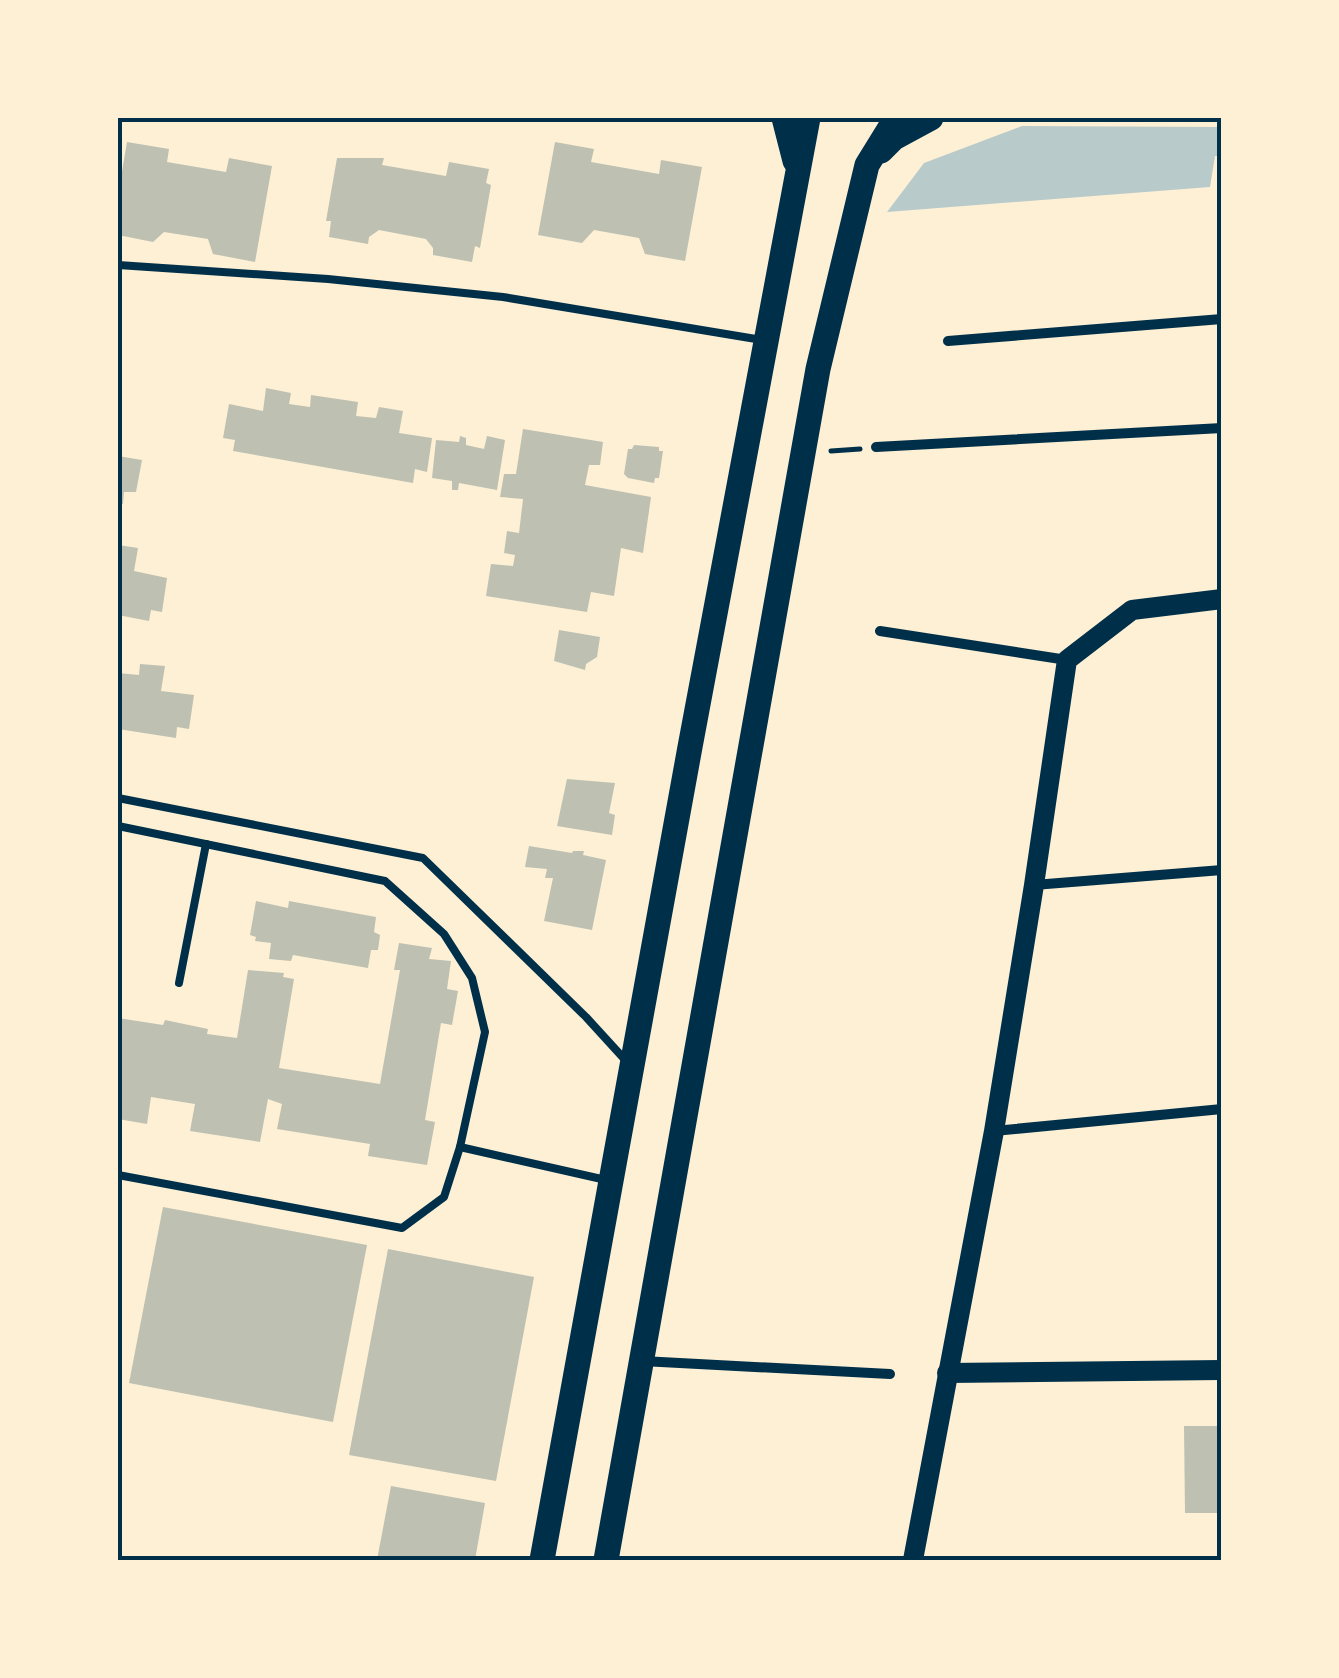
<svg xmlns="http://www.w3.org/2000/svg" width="1339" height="1678" font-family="'Public Sans',sans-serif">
	<rect width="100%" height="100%" fill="#fdf0d5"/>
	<polygon fill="#b9caca" points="1022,126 1221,127 1221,156 1215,156 1210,187 887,212 924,163"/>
	<g fill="#bec0b2">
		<polygon points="127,142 169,149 167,162 226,172 229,158 272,166 255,262 213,254 208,239 164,232 153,242 118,235 118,195"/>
		<polygon points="555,142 594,149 591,162 659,174 661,160 702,167 685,261 645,254 639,238 594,230 582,243 538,235"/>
		<polygon points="337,158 384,158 382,165 446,176 449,162 489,169 486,183 491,185 480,248 475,246 472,262 433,255 433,248 426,239 379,230 369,237 368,244 329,237 331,221 326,221"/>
		<polygon points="266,388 291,393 289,404 310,407 311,395 358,402 356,416 376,418 379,407 403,411 399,433 432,438 427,472 415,469 413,483 233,451 235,440 223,438 229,404 263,411"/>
		<polygon points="523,429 603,442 600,465 589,465 585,485 651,497 643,553 621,548 614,596 591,592 587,612 486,596 491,564 513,566 515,555 504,553 507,531 519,533 523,499 500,497 504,474 516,474"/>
		<polygon points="460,436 466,438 466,445 484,449 487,436 505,440 497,490 459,483 458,490 452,490 452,481 432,478 436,440 459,442"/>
		<polygon points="634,445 659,447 659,451 663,451 659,478 655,478 654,483 628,478 624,474 628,449 632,449"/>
		<polygon points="118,456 142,460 136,492 124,492 123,504 118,503"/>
		<polygon points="118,545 138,548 134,571 167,578 162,612 151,610 149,621 118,615"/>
		<polygon points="559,630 600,637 597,657 586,664 585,670 554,661"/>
		<polygon points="140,664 165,666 161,691 194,695 189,729 177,727 176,738 118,729 118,673 139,675"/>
		<polygon points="567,779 615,783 609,813 615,815 612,835 557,826"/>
		<polygon points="529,846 572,853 573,851 584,851 583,855 606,860 592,930 544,921 553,878 545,878 547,869 525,867"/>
		<polygon points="256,901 288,908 289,901 376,917 374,932 380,935 378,950 371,950 368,968 293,955 291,961 269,959 271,943 255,941 256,937 250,935"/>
		<polygon points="399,943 432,948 429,959 451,961 447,989 458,991 452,1025 441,1023 425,1120 435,1122 427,1165 368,1156 370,1144 277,1129 282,1104 268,1099 260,1142 190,1131 195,1104 151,1097 147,1124 118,1119 118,1018 163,1025 165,1020 208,1029 207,1034 237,1038 248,970 284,973 283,977 294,979 279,1068 380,1084 400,970 394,970"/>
		<polygon points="163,1207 367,1245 333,1422 129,1383"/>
		<polygon points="388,1249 534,1277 496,1481 349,1455"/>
		<polygon points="1184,1426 1222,1426 1222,1513 1185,1513"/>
		<polygon points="391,1486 485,1503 475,1560 377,1560"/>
	</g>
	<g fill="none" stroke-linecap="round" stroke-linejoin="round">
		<polyline stroke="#003049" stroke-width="5" points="831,451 860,449"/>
		<g stroke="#003049" stroke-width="8">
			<polyline points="118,265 328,279 503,297 762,340"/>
			<polyline points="118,798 423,858 586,1017 628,1063"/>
			<polyline points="118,826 385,881 444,934 472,978 485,1032 460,1147 444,1197 402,1228 118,1175"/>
			<polyline points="179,983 206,844"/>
			<polyline points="460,1147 606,1180"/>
		</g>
		<g stroke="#003049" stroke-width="10">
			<polyline points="948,341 1222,319"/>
			<polyline points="876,447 1222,428"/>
			<polyline points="880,631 1067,660"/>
			<polyline points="1034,885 1222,870"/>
			<polyline points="994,1131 1222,1109"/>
			<polyline points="642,1361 890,1374"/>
		</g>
		<g stroke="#003049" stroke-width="20">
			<polyline points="947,1373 1222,1370"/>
			<polyline points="913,1560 994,1131 1034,885 1067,660 1132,610 1222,599"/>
		</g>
		<g stroke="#003049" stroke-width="25">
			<polyline points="784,118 795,161"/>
			<polyline points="881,151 894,138 931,118"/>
			<polyline points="542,1560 690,747 808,118"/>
			<polyline points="606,1560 818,369 867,165 896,118"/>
		</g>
	</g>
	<rect width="1339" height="1678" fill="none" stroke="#fdf0d5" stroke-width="240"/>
	<rect x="120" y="120" width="1099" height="1438" fill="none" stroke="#003049" stroke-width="4"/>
</svg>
